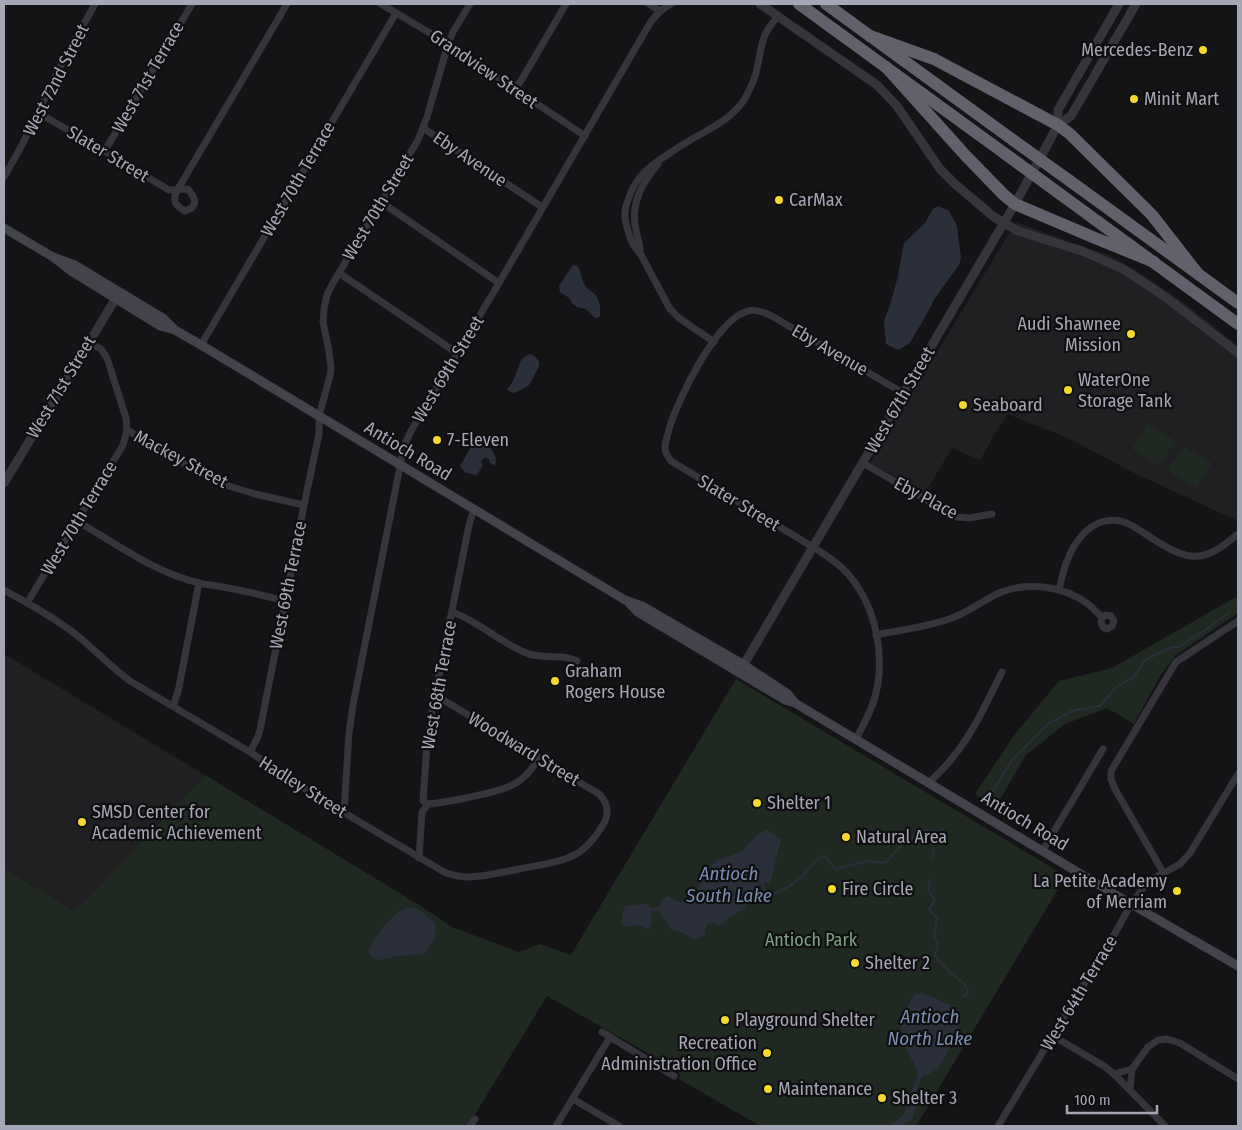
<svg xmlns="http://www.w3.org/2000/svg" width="1242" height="1130" font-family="'Fira Sans Condensed',sans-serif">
	<rect width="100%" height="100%" fill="#141416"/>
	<g fill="#202023">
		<polygon points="1016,222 1081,246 1109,255 1142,274 1191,308 1238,346 1238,521 1132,472 1070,439 1007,414 980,460 952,448 925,493 870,463"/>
		<polygon points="4,654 205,775 75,911 4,868"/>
	</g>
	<g fill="#202822">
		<polygon points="1147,424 1175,441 1160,466 1132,449"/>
		<polygon points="1183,446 1212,463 1197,488 1168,471"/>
		<polygon points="1236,597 1238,603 1238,613 1176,655 1160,676 1134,724 1107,708 1065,724 1026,755 995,808 975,794 1015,734 1059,681 1112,668"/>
		<path d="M736 679 1066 876 916 1126H760L679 1079C681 1073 679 1072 674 1068L547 996 468 1126H4V868L75 911 205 775 424 908 452 927 519 952 540 944 571 955Z"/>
	</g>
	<g fill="#2a2f39">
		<polygon points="938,206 949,211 957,226 961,258 959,265 935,298 924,319 909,344 898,350 886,344 884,321 890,305 897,280 904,243 925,223 933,209"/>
		<path d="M573 265 577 266C582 272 581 279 585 285 587 289 591 291 594 293 600 299 601 309 600 317L595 318 586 309 577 307 572 303 569 298 560 292 559 286Z"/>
		<path d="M531 354C545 363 538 367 533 378 531 381 531 383 528 386 524 389 518 391 513 393L507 390C509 386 512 383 514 379 519 370 518 356 531 354Z"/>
		<path d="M475 440C488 443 499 453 495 466L489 462 490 460 486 458H484L481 462 483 465 477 475 466 473 460 466Z"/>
		<path d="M767 830 781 839 770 883H762L758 886 743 910 731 916 719 926C713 923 711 922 706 926L705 931 706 934 695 940 684 933 673 930 669 927 659 911 651 912 652 924 649 929 638 925 625 927 621 923 623 913 625 906 642 904H648L651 908 659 907 663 899 668 896 676 901 682 902 689 894 696 889 703 879 709 868 717 860 736 854 744 849 757 835Z"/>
		<path d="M408 907 415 908 422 912 434 922 436 925 435 938 427 951 424 954 398 956 380 960 373 959 368 952C373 939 394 911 408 907Z"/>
		<path d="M923 993C935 998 948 1003 959 1011V1031L942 1062 936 1070 927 1075 922 1076 917 1090 918 1105 914 1112 912 1120 900 1126H888C894 1123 900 1119 904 1114 907 1110 907 1104 908 1099 910 1091 918 1081 917 1073 916 1063 908 1054 903 1045 896 1029 905 1006 916 994Z"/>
	</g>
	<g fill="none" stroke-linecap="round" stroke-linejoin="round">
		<g stroke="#2a2f39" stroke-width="2">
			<polyline points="986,802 1012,760 1048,724 1072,711 1100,706 1116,687 1134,677 1145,660 1172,647 1179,647 1211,626 1229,613"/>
			<polyline points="933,858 934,843 937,834 943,830"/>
			<polyline points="930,879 928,889 935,901 929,909 937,919 934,935 938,943 935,956 951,974 964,983 968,993 962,997"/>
			<polyline points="762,883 764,890 774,894 790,886 804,875 812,865 821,856 826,857 835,869 868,861 880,863 887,862 895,852 910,837 921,839 925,830 933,831 937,834"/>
		</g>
		<g stroke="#35353b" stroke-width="7">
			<polyline points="381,4 440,39 585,136"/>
			<polyline points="649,4 660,11"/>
			<polyline points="515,89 522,79 566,4"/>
			<path d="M38 113 49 119 104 151 169 190 188 189 193 196 195 202 192 208 185 211C174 205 172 200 178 189L287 4"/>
			<polyline points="423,128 542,207"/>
			<polyline points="104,151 110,142 192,4"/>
			<polyline points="4,177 22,145 61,65 95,4"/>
			<polyline points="381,202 499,283"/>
			<path d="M640 253C641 244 637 238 636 230 630 204 642 183 658 164"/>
			<polyline points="339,273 457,353"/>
			<polyline points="89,342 101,349 107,358 126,418 127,430 190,467 213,479 229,486 255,494 304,505"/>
			<path d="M714 342 679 318 670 309 640 253C632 246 628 234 626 223 624 216 625 207 628 200 635 176 650 166 670 153 677 148 685 143 692 139 712 128 731 119 744 100 750 90 756 76 758 64 760 54 761 44 765 35 768 28 773 22 778 16"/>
			<polyline points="201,345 396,13"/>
			<polyline points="863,463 956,517 969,518 992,514"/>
			<path d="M77 521C116 544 154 572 199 583 205 585 212 585 218 586 240 590 263 595 285 601"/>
			<path d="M4 590C27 603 52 616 74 633 93 648 110 666 130 681L250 752 316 796 444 872C452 875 459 877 467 877 484 877 502 872 519 869 539 865 561 863 578 853 589 846 597 835 603 825 610 813 608 803 599 794L435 695"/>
			<path d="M1059 590C1064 564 1074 532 1101 522 1111 519 1122 520 1131 525 1147 534 1173 555 1191 556 1210 558 1224 545 1238 534"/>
			<polyline points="27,603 123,445 127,430"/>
			<path d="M452 612C478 621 498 641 524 652 536 658 549 656 562 657 568 657 573 660 577 661"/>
			<path d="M876 635C901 630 928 627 952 618 969 612 983 600 999 593 1027 581 1064 586 1088 604 1093 608 1097 613 1102 617L1101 622 1103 627 1107 629 1112 626 1114 621 1111 616 1106 615 1102 617"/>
			<polyline points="173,706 178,692 199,583"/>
			<path d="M856 739C863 725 871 712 875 697 886 656 876 606 848 574 840 565 830 558 821 552L671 461C668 457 665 453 665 448 665 441 668 435 669 429 678 399 715 323 745 312 754 308 762 312 770 315L903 393"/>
			<polyline points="250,752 257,739 260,730 304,505 319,434 319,416 330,376 331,368 329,351 323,322 324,309 327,295 333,283 418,140 427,117 448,44 453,32 470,4"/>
			<path d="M929 783C937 774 946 767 953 757 974 732 987 701 1002 672"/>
			<polyline points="428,804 423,801 427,745 432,711 469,525 474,509"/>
			<path d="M428 804C442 803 456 800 470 797 499 791 525 787 538 758"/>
			<path d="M344 812 349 733 353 705 404 446 411 431 499 283 650 23C656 15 662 8 671 4"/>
			<polyline points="1043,850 1103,749"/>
			<polyline points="419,858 422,812 428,804"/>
			<polyline points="1163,872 1115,789 1111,779 1111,771 1176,662 1238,621"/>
			<polyline points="602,1032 674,1076"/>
			<polyline points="1053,1036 1104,1066 1114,1074 1165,1126"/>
			<polyline points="1114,1074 1132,1069 1148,1047 1158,1040 1167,1039 1180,1043 1238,1079"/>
			<polyline points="1130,1090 1132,1069"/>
			<polyline points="573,1099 619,1126"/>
			<polyline points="470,1126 475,1119"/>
			<polyline points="556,1126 610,1037"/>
			<polyline points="998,1126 1118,928 1131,904 1143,888 1155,878 1180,864 1190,853 1238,774"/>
		</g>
		<g stroke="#35353b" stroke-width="9">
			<polyline points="760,4 877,85 897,106 940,169 955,184 994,217 1018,231 1082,251 1123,269 1164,296 1238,353"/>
			<polyline points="1058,125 1058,110 1119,4"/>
			<polyline points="4,483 119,293"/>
			<polyline points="740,671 1015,204 1058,125 1071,116 1136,4"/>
		</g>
		<g stroke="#43434b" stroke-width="9">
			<polyline points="4,228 53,257 71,271 160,326 175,330"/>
			<polyline points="53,257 75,265 163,318 175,330 201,345 625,600 642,606 744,665 788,694 795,703"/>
			<polyline points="629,603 639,613 785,700 795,703 1131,904 1238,966"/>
		</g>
		<g stroke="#61616c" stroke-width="12">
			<polyline points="799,4 1004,153"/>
			<polyline points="826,4 1013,140"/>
			<polyline points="870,36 934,59 1058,125 1070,134 1152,215 1198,274"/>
			<polyline points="886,67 966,156 1004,195 1015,204 1095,238 1154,262"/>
			<polyline points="1070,181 1238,303"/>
			<polyline points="1060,194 1238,324"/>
		</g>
		<g stroke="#61616c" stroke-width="12">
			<polyline points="1013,140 1070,181"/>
			<polyline points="1004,153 1060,194"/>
		</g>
	</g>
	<g fill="#f5d92c" stroke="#0f0f10" stroke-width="2">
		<circle cx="1203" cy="50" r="5"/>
		<circle cx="1134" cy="99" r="5"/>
		<circle cx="779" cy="200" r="5"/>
		<circle cx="1131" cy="334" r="5"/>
		<circle cx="1068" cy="390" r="5"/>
		<circle cx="963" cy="405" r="5"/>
		<circle cx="437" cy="440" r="5"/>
		<circle cx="555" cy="681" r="5"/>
		<circle cx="757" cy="803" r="5"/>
		<circle cx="82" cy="822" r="5"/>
		<circle cx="846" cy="837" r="5"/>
		<circle cx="832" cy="889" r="5"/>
		<circle cx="1177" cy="891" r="5"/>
		<circle cx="855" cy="963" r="5"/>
		<circle cx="725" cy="1020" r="5"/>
		<circle cx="767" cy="1053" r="5"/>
		<circle cx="768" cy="1089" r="5"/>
		<circle cx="882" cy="1098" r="5"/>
	</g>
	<g text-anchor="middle" stroke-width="4.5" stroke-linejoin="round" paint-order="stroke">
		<g font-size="18" fill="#a5a7b6" stroke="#0f0f10" text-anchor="start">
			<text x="1193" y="56" text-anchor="end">Mercedes-Benz</text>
			<text x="1144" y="105">Minit Mart</text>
			<text x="789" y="206">CarMax</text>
			<text x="1121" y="330" text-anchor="end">Audi Shawnee<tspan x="1121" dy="21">Mission</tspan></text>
			<text x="1078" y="386">WaterOne<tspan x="1078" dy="21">Storage Tank</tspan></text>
			<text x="973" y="411">Seaboard</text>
			<text x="447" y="446">7-Eleven</text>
			<text x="565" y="677">Graham<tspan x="565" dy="21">Rogers House</tspan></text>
			<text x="767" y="809">Shelter 1</text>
			<text x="92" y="818">SMSD Center for<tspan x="92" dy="21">Academic Achievement</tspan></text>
			<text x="856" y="843">Natural Area</text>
			<text x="1167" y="887" text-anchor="end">La Petite Academy<tspan x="1167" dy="21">of Merriam</tspan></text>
			<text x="842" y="895">Fire Circle</text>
			<text x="865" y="969">Shelter 2</text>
			<text x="735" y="1026">Playground Shelter</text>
			<text x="757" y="1049" text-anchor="end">Recreation<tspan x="757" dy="21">Administration Office</tspan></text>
			<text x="778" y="1095">Maintenance</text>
			<text x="892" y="1104">Shelter 3</text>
		</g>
		<g font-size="18" fill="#a5a7b6" stroke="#0f0f10">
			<text transform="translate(484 69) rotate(34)" y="6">Grandview Street</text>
			<text transform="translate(148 77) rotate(-60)" y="6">West 71st Terrace</text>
			<text transform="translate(56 80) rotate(-63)" y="6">West 72nd Street</text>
			<text transform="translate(108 154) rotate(31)" y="6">Slater Street</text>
			<text transform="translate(470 159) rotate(34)" y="6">Eby Avenue</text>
			<text transform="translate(298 179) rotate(-60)" y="6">West 70th Terrace</text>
			<text transform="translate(378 207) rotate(-59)" y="6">West 70th Street</text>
			<text transform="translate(830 350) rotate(30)" y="6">Eby Avenue</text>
			<text transform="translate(448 369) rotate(-59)" y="6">West 69th Street</text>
			<text transform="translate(61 387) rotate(-59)" y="6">West 71st Street</text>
			<text transform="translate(900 400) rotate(-60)" y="6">West 67th Street</text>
			<text transform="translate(408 451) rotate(31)" y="6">Antioch Road</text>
			<text transform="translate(181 459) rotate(28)" y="6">Mackey Street</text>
			<text transform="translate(926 498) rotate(28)" y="6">Eby Place</text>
			<text transform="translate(739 503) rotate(31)" y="6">Slater Street</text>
			<text transform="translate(79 518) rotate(-59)" y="6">West 70th Terrace</text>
			<text transform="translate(288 585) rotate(-79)" y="6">West 69th Terrace</text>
			<text transform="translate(439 685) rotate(-80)" y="6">West 68th Terrace</text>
			<text transform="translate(524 749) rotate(31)" y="6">Woodward Street</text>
			<text transform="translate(303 787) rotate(32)" y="6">Hadley Street</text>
			<text transform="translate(1025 821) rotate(31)" y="6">Antioch Road</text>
			<text transform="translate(1079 993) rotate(-59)" y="6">West 64th Terrace</text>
		</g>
		<g font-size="18" fill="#7ca285" stroke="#0f0f10">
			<text x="811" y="946">Antioch Park</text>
		</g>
		<g font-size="19" font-style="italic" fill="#7b8db2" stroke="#0f0f10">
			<text x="729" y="880">Antioch<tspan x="729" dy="22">South Lake</tspan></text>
			<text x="930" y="1023">Antioch<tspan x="930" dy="22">North Lake</tspan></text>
		</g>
	</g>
	<rect width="1242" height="1130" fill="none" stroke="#a5a7b6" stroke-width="10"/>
	<path d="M1067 1105v8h90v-8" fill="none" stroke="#a5a7b6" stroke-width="2.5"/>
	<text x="1074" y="1105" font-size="15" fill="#a5a7b6" stroke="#0f0f10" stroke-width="4" paint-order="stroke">100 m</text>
</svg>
